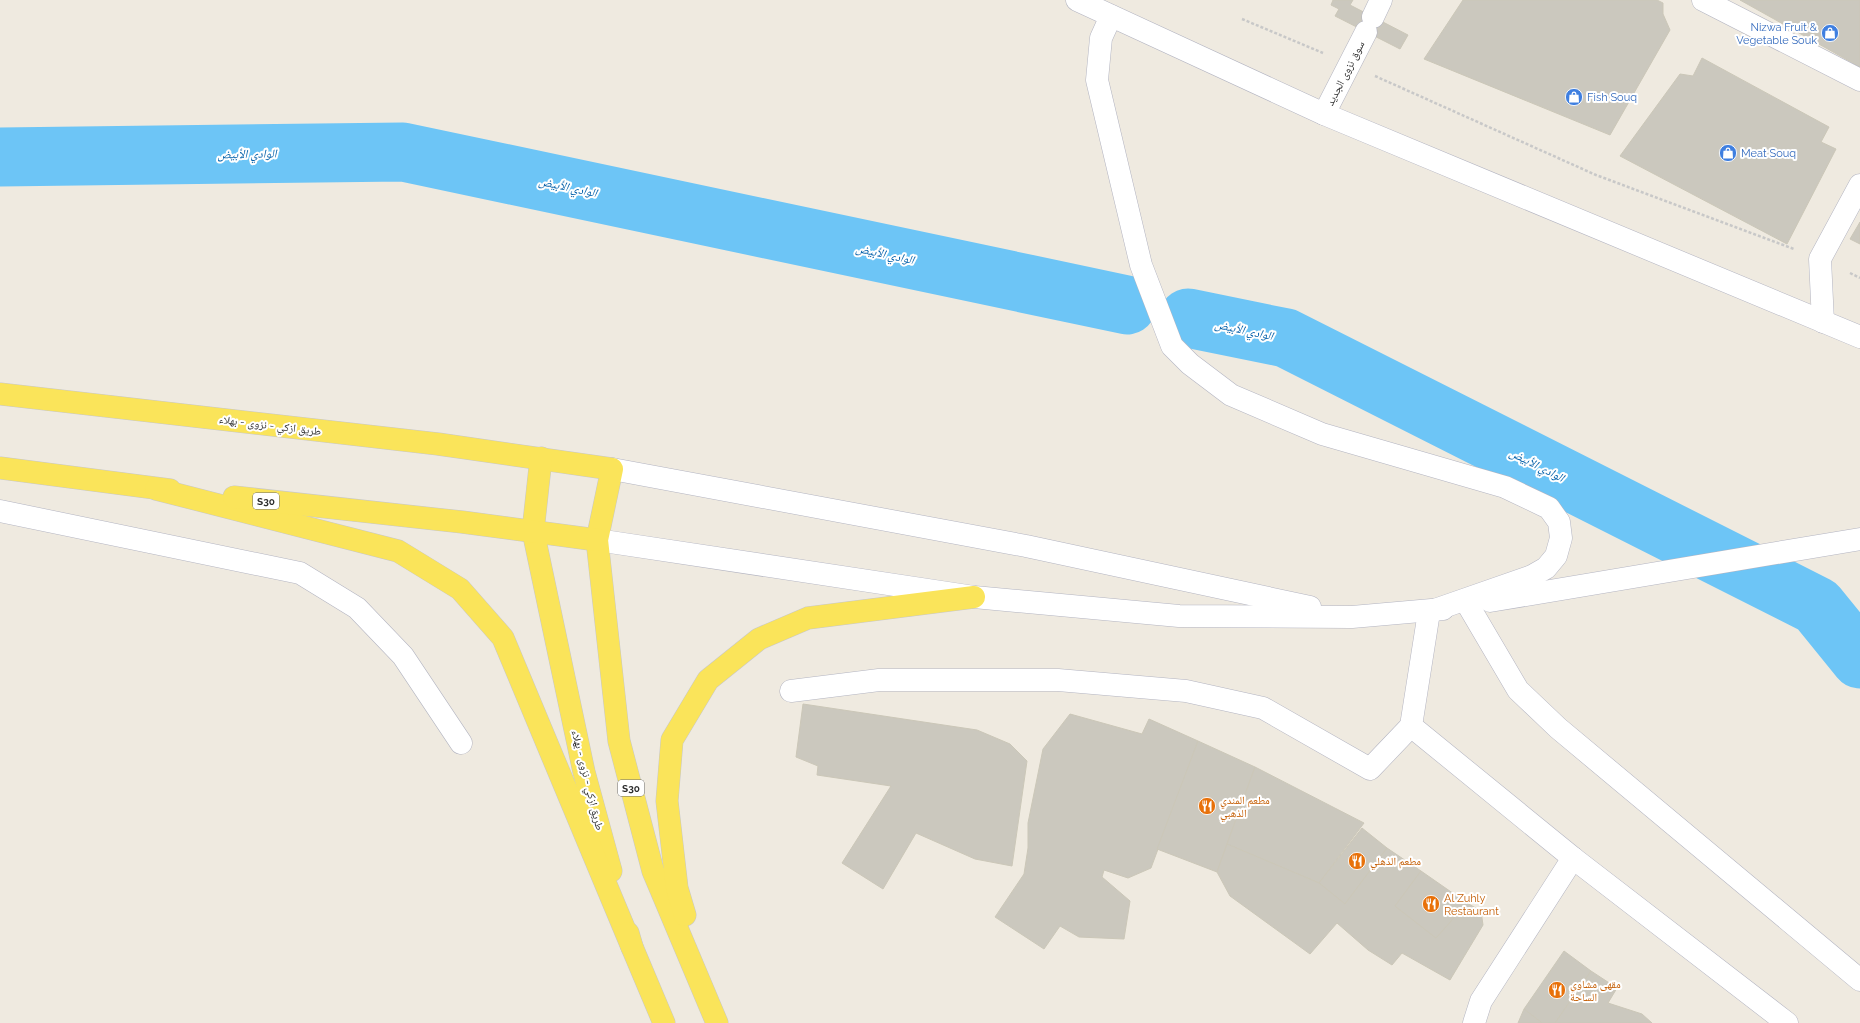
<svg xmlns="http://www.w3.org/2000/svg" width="1860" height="1023" font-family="Raleway,'Noto Naskh Arabic',sans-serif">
	<rect width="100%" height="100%" fill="#efeae0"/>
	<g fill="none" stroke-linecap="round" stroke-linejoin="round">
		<g stroke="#6dc5f6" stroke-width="59">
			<polyline points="0,157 403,152 1127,305"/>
			<polyline points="1188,318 1286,338 1817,606 1860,659"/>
		</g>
	</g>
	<g fill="#cbc8be" stroke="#cbc7b8">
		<polygon points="1333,0 1353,0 1350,5 1408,35 1400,49 1335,16 1339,9 1331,5"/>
		<polygon points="1463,0 1657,0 1663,3 1663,14 1670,30 1610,135 1424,59"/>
		<polygon points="1740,0 1860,0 1860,67"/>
		<polygon points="1702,58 1829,127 1821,142 1836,149 1787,244 1620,156 1680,74 1693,76"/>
		<polygon points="1860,222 1860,244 1850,239"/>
		<polygon points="803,704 977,730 1010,744 1027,761 1012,866 975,859 916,833 883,889 842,863 891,786 817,775 818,766 796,757"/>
		<polygon points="1070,714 1142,734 1149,719 1198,741 1151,868 1128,878 1104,870 1102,877 1130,901 1124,939 1079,937 1060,926 1044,949 995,917 1024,874 1028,848 1028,823 1043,749"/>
		<polygon points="1198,741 1255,767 1217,872 1157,849"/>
		<polygon points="1255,767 1364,823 1319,883 1227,844"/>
		<polygon points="1362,828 1387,848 1345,904 1319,883"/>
		<polygon points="1227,844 1319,883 1345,904 1387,848 1421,871 1395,906 1436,938 1467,903 1481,911 1483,925 1450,980 1402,953 1392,965 1368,950 1337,923 1310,954 1230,896 1217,872"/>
		<polygon points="1421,871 1467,903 1436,938 1395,906"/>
		<polygon points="1564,951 1591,971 1555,1023 1542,1023 1524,1009"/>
		<polygon points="1591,971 1617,988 1608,1003 1642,1014 1652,1023 1555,1023"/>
		<polygon points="1524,1009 1542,1023 1518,1023"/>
	</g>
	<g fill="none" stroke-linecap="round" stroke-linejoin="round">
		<defs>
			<g id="minor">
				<polyline points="1077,0 1324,114 1860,337"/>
				<polyline points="1703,0 1860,80"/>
				<polyline points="1111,16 1101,38 1097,80 1141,265 1172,346 1190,364 1231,395 1322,434 1505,487 1549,508 1559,522 1561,538 1556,556 1546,568 1532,576 1429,612 1411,726 1573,858 1787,1023"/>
				<polyline points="1373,17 1381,0"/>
				<polyline points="1324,114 1366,32"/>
				<polyline points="1823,322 1820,259 1860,185"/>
				<polyline points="612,469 1026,546 1310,607"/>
				<polyline points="0,511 300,573 357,608 403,656 461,743"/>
				<polyline points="597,540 974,597 1179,616 1352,617 1443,609"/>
				<polyline points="1490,601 1860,539"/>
				<polyline points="1468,605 1518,690 1558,728 1860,980"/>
				<polyline points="791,691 879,680 1058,680 1186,691 1263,708 1370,769 1411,726"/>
				<polyline points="1474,1023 1481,1001 1573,858"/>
			</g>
			<g id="major">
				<polyline points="0,394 438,444 612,469 597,540 619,741 653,871 717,1023"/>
				<polyline points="541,458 533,531 584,772 611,871"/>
				<polyline points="0,468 170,490"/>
				<polyline points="156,489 398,551 460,589 503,638 632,947"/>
				<polyline points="234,497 462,522 597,540"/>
				<polyline points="685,915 677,888 667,801 672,740 708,680 759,639 808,618 974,597"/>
				<polyline points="628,933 632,947 664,1023"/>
			</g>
		</defs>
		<use href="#minor" stroke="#b3b4c1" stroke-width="23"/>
		<use href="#major" stroke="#c8c8c8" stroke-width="23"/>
		<g stroke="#c8c8c8" stroke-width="2.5" stroke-dasharray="3 2" stroke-linecap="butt">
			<polyline points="1242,19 1323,53"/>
			<polyline points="1375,76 1596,175 1794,249"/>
			<polyline points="1850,273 1860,278"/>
		</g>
		<use href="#minor" stroke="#fff" stroke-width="22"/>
		<use href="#major" stroke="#fae45a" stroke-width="22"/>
	</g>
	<defs>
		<symbol id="shop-disc" viewBox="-11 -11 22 22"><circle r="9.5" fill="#3f7fe0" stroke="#fff"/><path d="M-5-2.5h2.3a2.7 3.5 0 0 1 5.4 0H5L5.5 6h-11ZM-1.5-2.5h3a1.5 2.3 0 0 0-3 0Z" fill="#fff"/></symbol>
		<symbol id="restaurant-disc" viewBox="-11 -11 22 22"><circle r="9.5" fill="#e8710a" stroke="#fff"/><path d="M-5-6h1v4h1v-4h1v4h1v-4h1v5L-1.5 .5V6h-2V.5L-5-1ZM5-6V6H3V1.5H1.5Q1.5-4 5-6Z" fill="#fff"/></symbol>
	</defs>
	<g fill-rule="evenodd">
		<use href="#shop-disc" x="1820" y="23" width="20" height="20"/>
		<use href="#shop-disc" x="1564" y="87" width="20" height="20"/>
		<use href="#shop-disc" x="1718" y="143" width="20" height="20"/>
		<use href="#restaurant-disc" x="1197" y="796" width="20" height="20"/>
		<use href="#restaurant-disc" x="1347" y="851" width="20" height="20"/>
		<use href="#restaurant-disc" x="1421" y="894" width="20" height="20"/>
		<use href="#restaurant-disc" x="1547" y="980" width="20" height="20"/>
	</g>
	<g text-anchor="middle" stroke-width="4" stroke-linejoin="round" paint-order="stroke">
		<g fill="#fff" stroke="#6c6c6c" stroke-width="1">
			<rect x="253" y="493" width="26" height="16" rx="3"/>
			<rect x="618" y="780" width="26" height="16" rx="3"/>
		</g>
		<g font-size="10" font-weight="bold" fill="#2d2d2d">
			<text x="266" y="505">S30</text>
			<text x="631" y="792">S30</text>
		</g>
		<g font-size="11" fill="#366cbe" stroke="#fff" text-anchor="start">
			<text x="1817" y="31" text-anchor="end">Nizwa Fruit &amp;<tspan x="1817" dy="13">Vegetable Souk</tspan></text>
			<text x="1587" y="101">Fish Souq</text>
			<text x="1741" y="157">Meat Souq</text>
		</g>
		<g font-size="11" fill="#2d2d2d" stroke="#fff">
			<text transform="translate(1345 73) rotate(-63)" y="4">سوق نزوى الجديد</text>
			<text transform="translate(270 425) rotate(7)" y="4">طريق ازكي - نزوى - بهلاء</text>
			<text transform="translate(588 780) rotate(76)" y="4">طريق ازكي - نزوى - بهلاء</text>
		</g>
		<g font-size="11" fill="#c56008" stroke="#fff" text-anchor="start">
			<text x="1220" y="804">مطعم المندي<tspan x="1220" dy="13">الذهبي</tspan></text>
			<text x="1370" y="865">مطعم الذهلي</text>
			<text x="1444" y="902">Al Zuhly<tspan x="1444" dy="13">Restaurant</tspan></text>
			<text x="1570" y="988">مقهى مشاوي<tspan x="1570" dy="13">الساحة</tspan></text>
		</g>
		<g font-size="12" font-style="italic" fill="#0561aa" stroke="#fff">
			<text transform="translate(247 154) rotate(-1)" y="4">الوادي الأبيض</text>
			<text transform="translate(568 187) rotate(12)" y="4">الوادي الأبيض</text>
			<text transform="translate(885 254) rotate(12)" y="4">الوادي الأبيض</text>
			<text transform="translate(1244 330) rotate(12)" y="4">الوادي الأبيض</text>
			<text transform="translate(1537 465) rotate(27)" y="4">الوادي الأبيض</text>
		</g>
	</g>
</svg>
